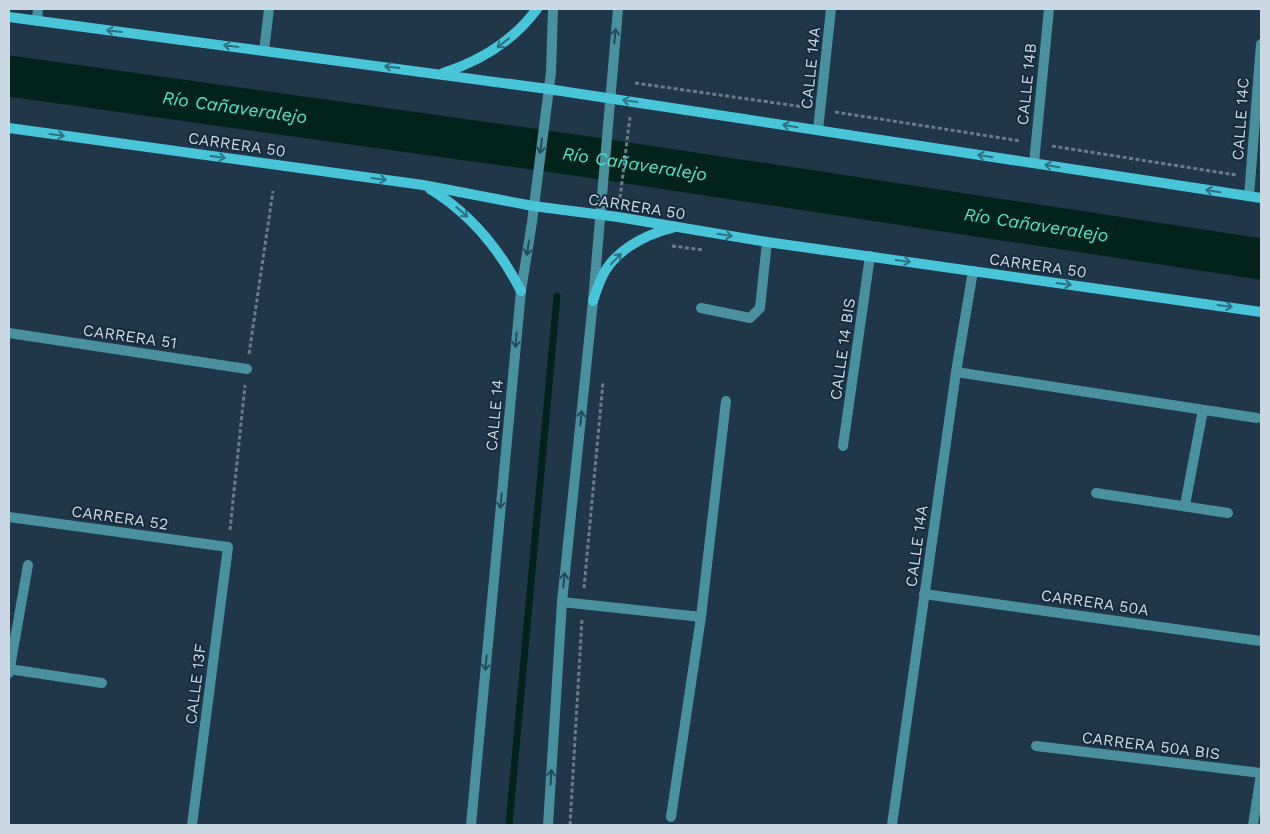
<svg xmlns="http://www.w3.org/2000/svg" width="1270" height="834" font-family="'Work Sans',sans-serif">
	<rect width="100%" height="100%" fill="#203649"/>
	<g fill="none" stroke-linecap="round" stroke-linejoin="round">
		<polyline stroke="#01231c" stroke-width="7" points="509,825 557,296"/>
		<path stroke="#01231c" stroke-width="41" id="s1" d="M9 76 575 155 1261 259"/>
		<g stroke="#697c8c" stroke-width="3" stroke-dasharray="4 2.5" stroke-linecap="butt">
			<polyline points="635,83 804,107"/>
			<polyline points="835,112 1021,141"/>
			<polyline points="1052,146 1236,175"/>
			<polyline points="620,198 630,117"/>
			<polyline points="672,246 703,250"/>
			<polyline points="249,354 273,191"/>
			<polyline points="230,530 245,385"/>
			<polyline points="584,588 603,382"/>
			<polyline points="570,825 582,619"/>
		</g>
		<g stroke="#4a909d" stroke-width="10">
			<polyline points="264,51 269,9"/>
			<polyline points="701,308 750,318 760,308 767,242"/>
			<polyline points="956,372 1257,418"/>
			<polyline points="1096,493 1228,513"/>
			<polyline points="1185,505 1203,410"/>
			<polyline points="562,602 701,617 671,817"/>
			<polyline points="701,617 726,401"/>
			<polyline points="9,669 102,683"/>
			<polyline points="9,673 28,565"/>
		</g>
		<g stroke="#4a909d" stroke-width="10">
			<polyline points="37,21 38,9"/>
			<polyline points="818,130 831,9"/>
			<polyline points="1034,163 1049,9"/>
			<polyline points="1249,196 1261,44"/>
			<polyline points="9,333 247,369"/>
			<polyline points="843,446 870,256"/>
			<polyline points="9,517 228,547 192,825"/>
			<polyline points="924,594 1261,641"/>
			<polyline points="1036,746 1261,773"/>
			<polyline points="892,825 956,372 973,271"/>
			<polyline points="1253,825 1261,774"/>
		</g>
		<g stroke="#4a909d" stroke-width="10">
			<polyline points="471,825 521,291 532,222 551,72 553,9"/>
			<polyline points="548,825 562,602 593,301 618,9"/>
		</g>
		<g stroke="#48c5d9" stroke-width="10">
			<polyline points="9,17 548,89 1261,198"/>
			<path d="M443 73C481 61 513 41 537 9"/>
			<polyline points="9,128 423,185 533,206 618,217 767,242 1261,312"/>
			<path d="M430 189C471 214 499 248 521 291"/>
			<path d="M593 301C595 294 598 286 601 279 613 251 644 235 672 228"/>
		</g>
	</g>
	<defs><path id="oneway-shaft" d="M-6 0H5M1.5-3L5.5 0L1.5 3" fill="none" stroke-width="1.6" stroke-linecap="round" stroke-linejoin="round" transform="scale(1.25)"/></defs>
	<g stroke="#2c7184">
		<use href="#oneway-shaft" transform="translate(114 31) rotate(-173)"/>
		<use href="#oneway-shaft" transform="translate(503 43) rotate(142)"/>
		<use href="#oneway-shaft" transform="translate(231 46) rotate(-173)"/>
		<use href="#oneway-shaft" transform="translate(392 67) rotate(-173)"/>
		<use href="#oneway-shaft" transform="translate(630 101) rotate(-172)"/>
		<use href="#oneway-shaft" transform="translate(790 126) rotate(-171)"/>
		<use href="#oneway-shaft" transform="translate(57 135) rotate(8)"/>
		<use href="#oneway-shaft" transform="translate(985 156) rotate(-171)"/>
		<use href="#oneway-shaft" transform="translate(218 157) rotate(8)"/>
		<use href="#oneway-shaft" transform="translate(1052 166) rotate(-171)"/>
		<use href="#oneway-shaft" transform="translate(379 179) rotate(8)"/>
		<use href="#oneway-shaft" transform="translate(1213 191) rotate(-171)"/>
		<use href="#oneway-shaft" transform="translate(462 212) rotate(41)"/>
		<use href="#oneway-shaft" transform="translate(725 235) rotate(9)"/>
		<use href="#oneway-shaft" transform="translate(616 259) rotate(-46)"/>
		<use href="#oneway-shaft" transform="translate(903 261) rotate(8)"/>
		<use href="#oneway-shaft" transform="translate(1064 284) rotate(8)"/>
		<use href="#oneway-shaft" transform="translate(1225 306) rotate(8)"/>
	</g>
	<g stroke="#264a5a">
		<use href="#oneway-shaft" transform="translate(615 36) rotate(-84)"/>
		<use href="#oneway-shaft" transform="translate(541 146) rotate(97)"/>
		<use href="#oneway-shaft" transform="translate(528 248) rotate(99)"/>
		<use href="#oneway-shaft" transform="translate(516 340) rotate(95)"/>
		<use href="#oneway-shaft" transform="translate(581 418) rotate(-84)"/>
		<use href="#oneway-shaft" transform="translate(501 501) rotate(95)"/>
		<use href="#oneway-shaft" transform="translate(564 580) rotate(-84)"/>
		<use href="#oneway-shaft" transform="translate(486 663) rotate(95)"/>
		<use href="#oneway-shaft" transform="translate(551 777) rotate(-87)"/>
	</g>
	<g text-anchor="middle" stroke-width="4" stroke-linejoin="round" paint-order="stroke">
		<g font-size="16" fill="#cad8e4" stroke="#162c3e">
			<text transform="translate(810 68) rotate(-84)" y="6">CALLE 14A</text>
			<text transform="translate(1026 84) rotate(-84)" y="6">CALLE 14B</text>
			<text transform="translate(1240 119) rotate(-86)" y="6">CALLE 14C</text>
			<text transform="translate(237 144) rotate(8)" y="6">CARRERA 50</text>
			<text transform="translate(637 206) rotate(9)" y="6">CARRERA 50</text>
			<text transform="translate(1038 265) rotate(8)" y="6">CARRERA 50</text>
			<text transform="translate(130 336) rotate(8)" y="6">CARRERA 51</text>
			<text transform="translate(842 349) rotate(-82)" y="6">CALLE 14 BIS</text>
			<text transform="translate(494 415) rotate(-85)" y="6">CALLE 14</text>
			<text transform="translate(120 517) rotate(8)" y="6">CARRERA 52</text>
			<text transform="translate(916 546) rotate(-82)" y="6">CALLE 14A</text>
			<text transform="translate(1095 602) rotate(8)" y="6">CARRERA 50A</text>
			<text transform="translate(195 684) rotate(-83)" y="6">CALLE 13F</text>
			<text transform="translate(1151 745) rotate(7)" y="6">CARRERA 50A BIS</text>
		</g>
		<g font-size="18" font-style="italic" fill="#51e5c6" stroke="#162c3e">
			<text dy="6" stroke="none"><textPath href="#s1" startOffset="228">Río Cañaveralejo</textPath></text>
			<text dy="6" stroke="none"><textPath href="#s1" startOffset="632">Río Cañaveralejo</textPath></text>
			<text dy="6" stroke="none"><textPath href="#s1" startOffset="1038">Río Cañaveralejo</textPath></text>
		</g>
	</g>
	<rect width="1270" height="834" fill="none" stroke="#cad8e4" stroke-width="20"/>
</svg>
